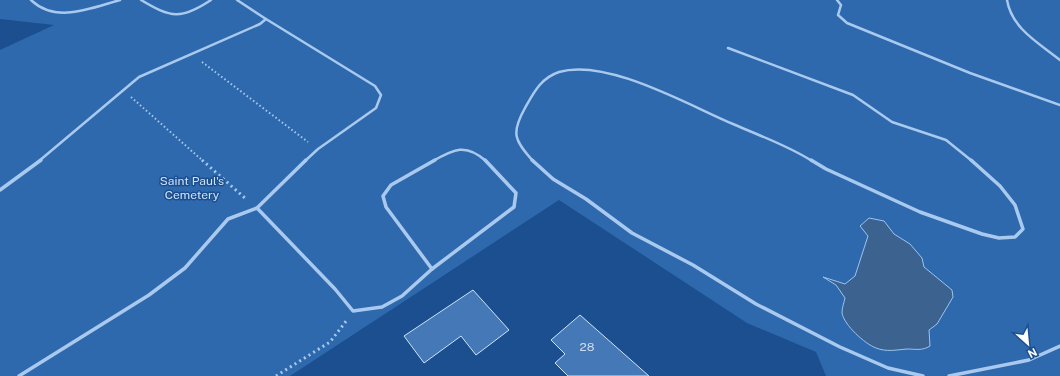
<svg xmlns="http://www.w3.org/2000/svg" width="1060" height="376" font-family="'Public Sans',sans-serif">
	<rect width="100%" height="100%" fill="#1b4f8f"/>
	<polygon fill="#2e69ad" points="0,0 1060,0 1060,376 826,376 816,352 747,323 559,200 290,376 0,376 0,50 54,25 0,19"/>
	<path fill="#3c6290" stroke="#9cc4f0" d="M869 218 884 221 894 234 910 244 922 258 924 267 952 290 953 297 937 324 929 330 930 346C922 351 916 349 907 349 896 350 886 352 876 348 865 344 844 325 842 313 842 307 844 303 845 298L836 285 823 277 845 284 855 276 868 236 860 226Z"/>
	<g fill="#4478b7" stroke="#cfe3fa">
		<polygon points="473,290 509,330 476,355 461,336 424,363 404,336"/>
		<polygon points="580,315 649,376 568,376 555,363 565,354 551,340"/>
	</g>
	<g fill="none" stroke-linecap="round" stroke-linejoin="round">
		<g stroke="#a9c9ee" stroke-width="2" stroke-dasharray="1.5 2.5" stroke-linecap="butt">
			<polyline points="202,62 308,142"/>
			<polyline points="131,97 203,161"/>
		</g>
		<g stroke="#a9c9ee" stroke-width="3" stroke-dasharray="2 3.5" stroke-linecap="butt">
			<polyline points="202,160 246,199"/>
			<polyline points="276,376 330,342 347,320"/>
		</g>
		<g stroke="#a9c9ee" stroke-width="2.5">
			<path d="M31 0C56 24 91 8 120 0"/>
			<path d="M141 0C171 18 181 20 211 0"/>
			<polyline points="237,0 266,19"/>
			<polyline points="837,0 841,5 838,15 847,23 970,73 1060,105"/>
			<path d="M1007 0C1012 29 1039 43 1060 60"/>
			<polyline points="728,48 853,95 892,122 946,140 972,161"/>
			<polyline points="39,161 139,77 260,24 266,19 375,86 381,95 376,108 318,149 305,161"/>
			<path d="M433 161C454 149 466 143 486 161"/>
			<path d="M533 161C514 140 511 133 525 108 534 92 541 78 559 72 607 58 688 105 733 124 760 136 787 145 812 161"/>
		</g>
		<g stroke="#a9c9ee" stroke-width="3.5">
			<polyline points="532,160 553,179 586,199 632,233 693,265 756,304 840,347 888,368 923,376"/>
			<polyline points="811,160 826,169 920,212 982,234 999,238 1015,237 1023,229 1015,205 1000,186 971,160"/>
			<polyline points="0,190 41,160"/>
			<polyline points="257,208 306,160"/>
			<polyline points="432,269 386,207 383,196 391,185 435,160"/>
			<polyline points="432,269 514,207 516,193 485,160"/>
			<polyline points="19,376 149,295 185,268 228,219 257,208 335,289 353,311 382,307 402,296 432,269"/>
			<polyline points="949,376 1029,360 1060,346"/>
		</g>
	</g>
	<g text-anchor="middle" stroke-width="3" stroke-linejoin="round" paint-order="stroke">
		<g font-size="12" fill="#cfe3fa" stroke="#1b4f8f">
			<text x="192" y="185">Saint Paul's<tspan x="192" dy="14">Cemetery</tspan></text>
		</g>
		<g font-size="12" fill="#d0dded">
			<text x="587" y="351">28</text>
		</g>
	</g>
	<g transform="translate(1028 344) rotate(153)" stroke="#1b4f8f" stroke-width="3" paint-order="stroke">
	<path d="M0-3L7 15L0 10L-7 15Z" fill="#ffffff"/>
	<text y="-6" font-size="11" font-weight="bold" text-anchor="middle" fill="#ffffff">N</text>
	</g>
</svg>
